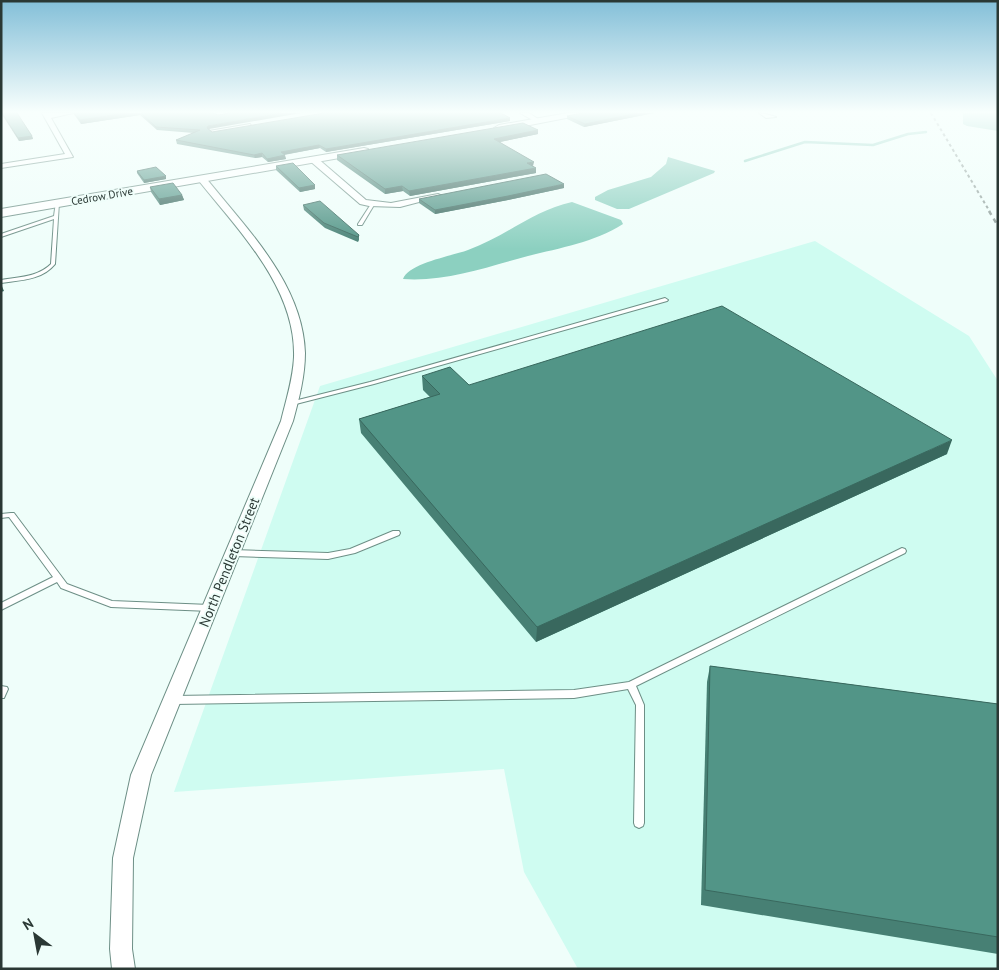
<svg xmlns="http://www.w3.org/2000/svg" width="999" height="970" font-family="'PT Sans',sans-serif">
	<rect width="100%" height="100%" fill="#effefa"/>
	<polygon fill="#cffcf1" points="815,241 969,336 998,381 998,969 578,969 524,872 504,769 174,792 320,386"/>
	<g fill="#8cd0c0">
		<polygon points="963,113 998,113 998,131 967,126 963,124"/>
		<polygon points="668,157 715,171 714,173 629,209 617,209 595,200 595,197 608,190 651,177 666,164"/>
		<path d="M572 202 621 220 623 224C595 242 560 248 528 256 487 267 446 282 403 279 409 263 452 256 468 250 505 237 534 210 572 202Z"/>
	</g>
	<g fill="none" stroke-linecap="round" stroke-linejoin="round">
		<polyline stroke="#8cd0c0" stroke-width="2.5" points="745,161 805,142 873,145 908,134 926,132"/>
		<defs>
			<g id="lane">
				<path d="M759 113C761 113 774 116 776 117L766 118Z"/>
				<path d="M56 202 59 203 55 264C42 280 21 280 1 283V280C19 277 38 277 51 264L54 219 1 237V234L54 216Z"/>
				<polygon points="371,204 374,205 362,225 358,225 358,224"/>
				<polygon points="665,298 668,300 667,301 374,384 292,405 289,403 290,402 370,382"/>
				<polygon points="11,513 14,513 67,584 112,601 210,605 213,606 214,608 213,610 210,611 111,607 61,588 57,582 1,610 1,603 53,577 9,517 1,518 1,514"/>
				<polygon points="393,531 399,531 400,533 399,535 355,553 328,559 233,556 230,555 229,553 230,551 233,550 328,553 350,549"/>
				<polygon points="902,548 905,549 906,551 905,553 636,686 644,705 644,823 643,826 639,828 635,826 634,823 636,705 628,689 574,698 173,704 170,703 169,700 170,697 173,696 574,690 629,682"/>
				<polygon points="1,686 7,687 8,689 4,698 1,698"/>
			</g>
			<g id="street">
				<polygon points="42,113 73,113 51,118 73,157 1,168 1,164 65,154"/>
				<polygon points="520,113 529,113 541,121 536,122"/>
				<polygon points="250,124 252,127 212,133 209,131"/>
				<polygon points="310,157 316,157 366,200 391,203 438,194 442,196 400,207 369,206 360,204 310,161"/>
				<path d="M199 177H205C246 228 303 284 305 353 305 376 299 399 293 421L151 775 133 858 132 949 135 969H112L110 949 113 858 131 775 281 421C286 400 293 379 294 357 296 288 239 231 199 181Z"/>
			</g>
			<g id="secondary">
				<polygon points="568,113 592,113 499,131 494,128 499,125"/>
				<polygon points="364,148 368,149 368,153 1,217 1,209"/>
			</g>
		</defs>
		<use href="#lane" stroke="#6d8f86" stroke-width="2"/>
		<use href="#street" stroke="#6d8f86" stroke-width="2"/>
		<use href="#secondary" stroke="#6d8f86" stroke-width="2"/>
		<use href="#lane" fill="#fff" fill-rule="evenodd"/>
		<use href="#street" fill="#fff" fill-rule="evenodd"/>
		<use href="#secondary" fill="#fff" fill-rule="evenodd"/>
		<polyline stroke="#8d9c98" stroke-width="2" stroke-dasharray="3 3" stroke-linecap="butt" points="931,113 990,212"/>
		<polyline stroke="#8d9c98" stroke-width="2.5" stroke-dasharray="4.5 4.5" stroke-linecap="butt" points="989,211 998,226"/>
	</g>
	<g fill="#478074">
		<polygon points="1,113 16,113 32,136 33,139 19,141"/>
		<polygon points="73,113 214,113 209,129 212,132 510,121 326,152 320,148 284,155 286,159 268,162 262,157 255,158 177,144 176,140 194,133 157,130 140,115 81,124"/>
		<polygon points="654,113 584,127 567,119 567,116"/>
		<polygon points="538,130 538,134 500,142 533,166 536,173 410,196 403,191 385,194 337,160 337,155"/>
		<polygon points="276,166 315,185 315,189 300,192 276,170"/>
		<polygon points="137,171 166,179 144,183 137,173"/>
		<polygon points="150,187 182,195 184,200 160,205 151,192"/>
		<polygon points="564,188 508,200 435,214 419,203 419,199"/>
		<polygon points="303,205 359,235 359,240 358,242 325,228 304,210"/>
		<polygon points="422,376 469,385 947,454 536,642 361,433 359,419 430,397 423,390"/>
		<polygon points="710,666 998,704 998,954 701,905 707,682"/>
	</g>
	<g fill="#39685e">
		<polygon points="127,113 140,113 140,115 81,124 80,120"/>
		<polygon points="282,113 301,113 209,129 207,128 208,126"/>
		<polygon points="638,113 654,113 584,127 585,124"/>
		<polygon points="510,118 510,121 326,152 326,149"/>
		<polygon points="538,130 538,134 495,143 494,139"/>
		<polygon points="32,136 33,139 19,141 18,138"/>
		<polygon points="319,145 320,148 282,155 281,152"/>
		<polygon points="262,153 262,157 255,158 254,155"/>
		<polygon points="285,155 286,159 268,162 267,159"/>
		<polygon points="534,162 533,166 527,163"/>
		<polygon points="536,168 536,173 410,196 409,191"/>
		<polygon points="166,176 166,179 144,183 144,180"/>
		<polygon points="564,184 564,188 508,200 435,214 435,210"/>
		<polygon points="315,185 315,189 300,192 299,188"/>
		<polygon points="402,186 403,191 385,194 385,189"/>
		<polygon points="182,195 184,200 160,205 159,199"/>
		<polygon points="1,284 4,291 1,292"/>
		<polygon points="952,440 947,454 536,642 537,627"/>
	</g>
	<g fill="#529587" stroke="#39685e">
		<polygon points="2,113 17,113 32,136 18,138"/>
		<polygon points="74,113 127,113 80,120"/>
		<polygon points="141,113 214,113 218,115 230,113 282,113 208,126 207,128 212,132 324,113 501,113 510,118 326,149 319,145 281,152 285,155 267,159 262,153 254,155 176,140 200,130 156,127"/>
		<polygon points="582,113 638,113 585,124 567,116"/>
		<polygon points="523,123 538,130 494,139 534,162 527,163 536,168 409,191 402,186 385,189 337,155"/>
		<polygon points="293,163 315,185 299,188 276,166"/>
		<polygon points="156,167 166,176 144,180 137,171"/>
		<polygon points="546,174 564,184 508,196 435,210 419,199"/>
		<polygon points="173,183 182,195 159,199 150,187"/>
		<polygon points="320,201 359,235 358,237 324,223 303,205"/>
		<polygon points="722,306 952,440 537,627 359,419 440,394 422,376 450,367 469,385"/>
		<polygon points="710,666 998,704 998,937 705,890"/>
	</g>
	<linearGradient id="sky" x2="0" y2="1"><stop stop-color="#83bfd8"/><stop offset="0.45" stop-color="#f8fffd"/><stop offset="1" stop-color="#f8fffd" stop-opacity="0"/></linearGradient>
	<rect width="999" height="249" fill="url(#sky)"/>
	<g text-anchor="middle" stroke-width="4" stroke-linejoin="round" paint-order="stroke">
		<g font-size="11" fill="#2a3834" stroke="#effefa">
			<text transform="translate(102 196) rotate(-10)" y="4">Cedrow Drive</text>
		</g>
		<g font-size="14" fill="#2a3834" stroke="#effefa">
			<text transform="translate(229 562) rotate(-68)" y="5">North Pendleton Street</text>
		</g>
	</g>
	<rect width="999" height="970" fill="none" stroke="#2a3834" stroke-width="5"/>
	<g transform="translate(35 935) rotate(328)" stroke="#effefa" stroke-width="4" paint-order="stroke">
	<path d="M0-4L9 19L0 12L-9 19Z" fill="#2a3834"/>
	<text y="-8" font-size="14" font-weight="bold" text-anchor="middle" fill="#2a3834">N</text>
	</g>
</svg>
